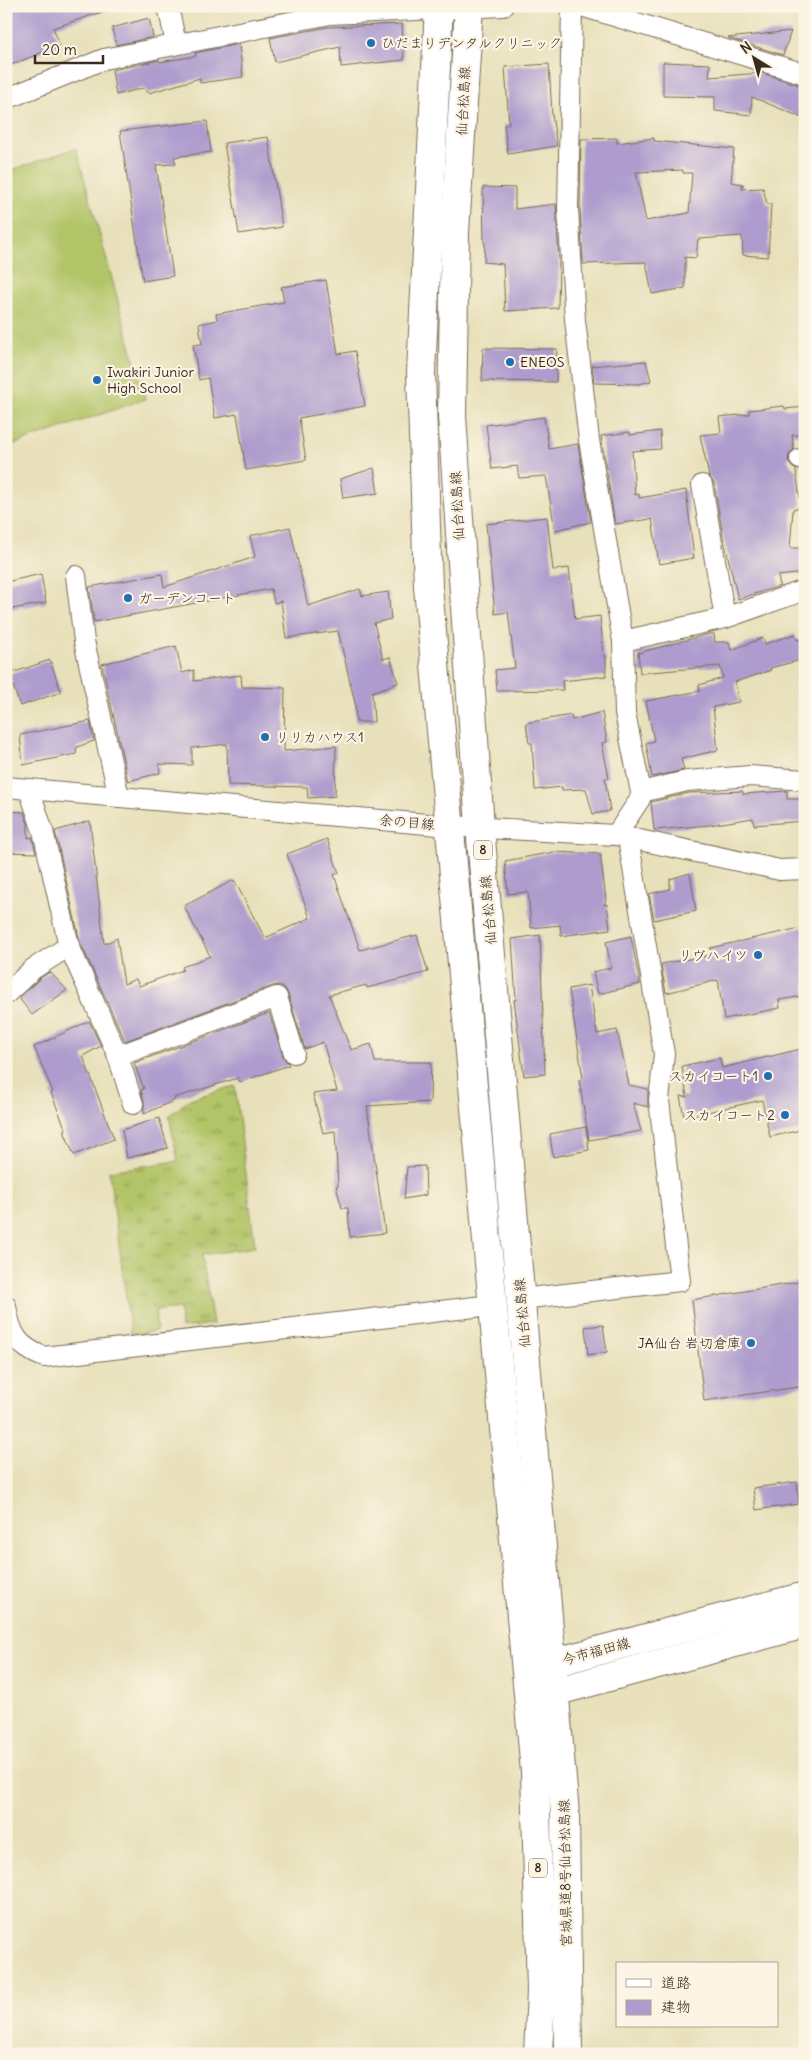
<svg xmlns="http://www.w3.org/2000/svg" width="811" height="2060" font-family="Delius,'Klee One',sans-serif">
	<defs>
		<pattern id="grass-tufts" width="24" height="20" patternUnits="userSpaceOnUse" patternTransform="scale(1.25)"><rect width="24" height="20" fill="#b2c467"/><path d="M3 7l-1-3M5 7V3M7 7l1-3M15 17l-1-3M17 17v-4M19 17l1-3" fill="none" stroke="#929f54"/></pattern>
	</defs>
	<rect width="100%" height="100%" fill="#fcf5e5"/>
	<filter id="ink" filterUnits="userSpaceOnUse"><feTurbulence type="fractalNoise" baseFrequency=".02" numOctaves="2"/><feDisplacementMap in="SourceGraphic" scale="10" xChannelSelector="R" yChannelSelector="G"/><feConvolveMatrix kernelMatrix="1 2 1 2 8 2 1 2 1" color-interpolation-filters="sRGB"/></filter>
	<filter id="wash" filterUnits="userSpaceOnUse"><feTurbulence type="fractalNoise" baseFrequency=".0096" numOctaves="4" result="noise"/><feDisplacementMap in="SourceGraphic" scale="20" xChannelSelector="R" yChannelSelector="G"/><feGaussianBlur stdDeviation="1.12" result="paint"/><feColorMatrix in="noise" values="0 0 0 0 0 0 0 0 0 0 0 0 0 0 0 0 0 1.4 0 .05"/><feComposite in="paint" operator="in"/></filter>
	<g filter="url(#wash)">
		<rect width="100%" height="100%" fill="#e8e0ba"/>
		<polygon fill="url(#grass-tufts)" stroke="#767742" points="235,1086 255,1247 202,1255 213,1324 181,1328 180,1308 155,1311 157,1331 131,1335 109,1171 178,1161 169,1116 190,1099"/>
		<polygon fill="#b2c467" stroke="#767742" points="76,148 145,399 6,447 6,172"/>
		<g id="blocks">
			<g fill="#ad9ccd" fill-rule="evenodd">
				<polygon points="6,6 108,6 108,10 53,28 60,45 6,67"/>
				<polygon points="149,18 153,37 116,45 112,28"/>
				<polygon points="402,24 404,60 341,67 340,47 275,62 270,38 328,27"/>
				<polygon points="791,31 783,55 728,38"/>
				<polygon points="239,44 243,77 200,83 200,78 149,93 143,88 116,95 112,70 159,60 160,62 196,56 195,53"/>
				<polygon points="663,62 710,64 709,77 762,73 805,87 805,119 752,97 751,115 715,111 715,97 663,96"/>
				<polygon points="549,64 552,115 557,146 508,154 504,125 509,124 505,67"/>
				<polygon points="207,121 211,152 174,157 176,164 156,165 173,276 143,281 120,131"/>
				<polygon points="268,137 282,227 239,234 224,143"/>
				<path d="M617 138V143L654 138V141L734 149 731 182 743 184 742 189 763 188 767 204H771L768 257 743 255 742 236 698 239 696 258 685 257V288L652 294 646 262 583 264 580 209 581 139ZM683 170V173H692L689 213 646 221 636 172Z"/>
				<polygon points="483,187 515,188 515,209 556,204 559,261 558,308 505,311 503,264 484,262 485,243 484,243"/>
				<polygon points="326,280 338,354 355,351 365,406 299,418 306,460 246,470 237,414 215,418 208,378 199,380 193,345 202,344 199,324 217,320 216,314 284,302 281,287"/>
				<polygon points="483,348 557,349 556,382 482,381"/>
				<polygon points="646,361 651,381 639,384 594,383 592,366"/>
				<polygon points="784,406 785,409 805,407 805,435 792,435 794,449 789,455 788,461 791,466 796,470 801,507 793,509 790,548 805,548 805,573 778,576 780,586 738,599 723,536 714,483 709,476 700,435 721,433 719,417 749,414 749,410"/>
				<polygon points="544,417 549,449 578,444 591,522 555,530 546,476 519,478 517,466 492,469 486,425"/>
				<polygon points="660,431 661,449 632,451 635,495 639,494 639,498 686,490 694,558 659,564 652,519 615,524 601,436 630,432 630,435"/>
				<polygon points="374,468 378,493 343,498 340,479"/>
				<polygon points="547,517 553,570 569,568 575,619 600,616 604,656 606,656 606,676 562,681 563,690 497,691 495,670 515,668 508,612 495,614 486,524"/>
				<polygon points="290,527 308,606 360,589 362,596 388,592 391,619 374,623 383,659 390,657 398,683 372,692 374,722 356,722 355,703 338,631 286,638 281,601 274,603 271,589 94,622 89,587 162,574 164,587 255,557 250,536"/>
				<polygon points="41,574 46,603 6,610 6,582"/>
				<polygon points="709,634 714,634 715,642 729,642 731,650 763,638 765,644 795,634 797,640 805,638 805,659 770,668 771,670 735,682 739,702 713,707 718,750 681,759 684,770 652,777 646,743 654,741 646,701 700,691 699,685 723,678 720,666 640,673 638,653"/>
				<polygon points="176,646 182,673 194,670 194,681 241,675 242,687 285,688 284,751 336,746 335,796 308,798 307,787 228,785 227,744 192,748 192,765 159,764 160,773 128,781 102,664"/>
				<polygon points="50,660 61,692 20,706 9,674"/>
				<polygon points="602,712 607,742 602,743 609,778 605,778 610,811 593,814 586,789 562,790 562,787 535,790 532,743 529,743 526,723 571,715 572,720"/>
				<polygon points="90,721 94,741 77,747 76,754 23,765 20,735"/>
				<polygon points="743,791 743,794 787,791 787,799 805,799 805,821 754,825 753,818 710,825 654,830 651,802 689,793"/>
				<polygon points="8,811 24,812 28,824 28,838 32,837 36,853 6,852"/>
				<polygon points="90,821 104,944 117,938 124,984 136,979 139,986 183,970 182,967 210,956 184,906 234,880 265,938 310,918 287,854 327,839 339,873 334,875 360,950 417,935 428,972 367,988 366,985 329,995 351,1050 371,1044 375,1062 431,1062 430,1102 367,1106 385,1233 350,1237 348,1208 342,1208 336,1186 338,1186 335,1131 323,1133 313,1094 337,1091 323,1042 305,1049 288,994 285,988 279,985 273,986 125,1041 80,942 55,831"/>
				<polygon points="554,852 600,854 606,899 604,905 607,904 610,929 561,936 560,925 531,928 528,892 508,894 505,861"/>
				<polygon points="690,873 696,911 654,920 649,894 670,889 670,879"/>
				<polygon points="805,927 805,996 779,1000 780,1008 724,1019 718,980 666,993 661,964 712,955 710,948"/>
				<polygon points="540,935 545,1074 524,1076 514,1000 516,1000 512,939"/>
				<polygon points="631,936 640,984 598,994 593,972 611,968 606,942"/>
				<polygon points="50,972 67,990 32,1015 19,998 40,978"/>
				<polygon points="589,985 597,1034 617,1030 629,1085 648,1089 648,1107 633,1103 641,1131 589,1140 579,1080 583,1079 569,989"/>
				<polygon points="269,1013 283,1056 289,1065 240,1082 238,1078 228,1081 174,1098 175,1100 144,1114 144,1101 141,1090 144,1089 134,1063"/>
				<polygon points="89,1021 101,1046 83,1056 114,1139 74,1155 64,1131 66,1130 51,1093 53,1092 34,1047"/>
				<polygon points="805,1048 805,1129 770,1137 762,1100 684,1117 680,1096 687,1097 682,1066 720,1058 722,1068"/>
				<polygon points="159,1118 168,1148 127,1158 122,1130"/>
				<polygon points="586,1127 589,1150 553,1157 550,1134"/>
				<polygon points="425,1166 426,1195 404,1199 407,1167"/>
				<polygon points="805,1281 805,1386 704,1401 692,1300"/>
				<polygon points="603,1325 607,1352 588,1355 585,1327"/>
				<polygon points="797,1482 799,1504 756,1510 753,1488"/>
			</g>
		</g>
	</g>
	<g filter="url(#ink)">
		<use href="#blocks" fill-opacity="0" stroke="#786a55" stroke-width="1"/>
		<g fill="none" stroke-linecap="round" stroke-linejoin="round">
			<defs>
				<g id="street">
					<polyline points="168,6 176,44"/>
					<polyline points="572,6 568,209 575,320 589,440 623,641 625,713 641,792 640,799 616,835"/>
					<polyline points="581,6 805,74"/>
					<polyline points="6,99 104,59 330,14 503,6"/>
					<polyline points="800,459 805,458"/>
					<polyline points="702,485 725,618"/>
					<polyline points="76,576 84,641 119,797"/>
					<polyline points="623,641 725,618 805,590"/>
					<polyline points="6,787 449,826 616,835 780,870 805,869"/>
					<polyline points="29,789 43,831 69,946 118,1056 133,1104"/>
					<polyline points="641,792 687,781 750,776 805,780"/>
					<polyline points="6,994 33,969 69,946"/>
					<polyline points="118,1056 277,997 294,1053"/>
					<polyline points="521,1299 680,1281 659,1100 664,1054 628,838"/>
					<path d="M6 1306C10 1334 18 1347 44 1357L492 1305"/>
				</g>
				<g id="secondary">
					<polyline points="534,1677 552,1663 805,1596"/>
					<polyline points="533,1685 554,1692 805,1624"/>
				</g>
				<g id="primary">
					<polyline points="439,6 421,373 428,587 535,1772 541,1991 538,2054"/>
					<polyline points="469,6 455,232 452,416 480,827 565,1814 568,2054"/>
				</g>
			</defs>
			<use href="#street" stroke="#786a55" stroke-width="22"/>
			<use href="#secondary" stroke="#786a55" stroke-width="30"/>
			<use href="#primary" stroke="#786a55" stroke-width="30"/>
			<use href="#street" stroke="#fff" stroke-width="20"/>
			<use href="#secondary" stroke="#fff" stroke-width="28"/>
			<use href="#primary" stroke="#fff" stroke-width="28"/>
		</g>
	</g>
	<g fill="#1f6fb2" stroke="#fcf5e5" stroke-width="2">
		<circle cx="371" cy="43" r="5"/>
		<circle cx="510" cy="362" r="5"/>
		<circle cx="97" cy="380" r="5"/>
		<circle cx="128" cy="598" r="5"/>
		<circle cx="265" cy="737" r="5"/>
		<circle cx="758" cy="955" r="5"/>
		<circle cx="768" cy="1076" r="5"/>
		<circle cx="785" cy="1115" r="5"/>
		<circle cx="751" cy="1343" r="5"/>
	</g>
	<g text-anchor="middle" stroke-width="4.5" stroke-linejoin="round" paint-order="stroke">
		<g fill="#fcf5e5" stroke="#75675a" stroke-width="1">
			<rect x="474" y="840.5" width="18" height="19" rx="4"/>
			<rect x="529" y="1858.5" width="18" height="19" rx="4"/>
		</g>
		<g font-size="12" font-weight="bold" fill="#3b2a1e">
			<text x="483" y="854">8</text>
			<text x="538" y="1872">8</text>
		</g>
		<g font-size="14" fill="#3b2a1e" stroke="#fcf5e5" text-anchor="start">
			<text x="381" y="48">ひだまりデンタルクリニック</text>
			<text x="520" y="367">ENEOS</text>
			<text x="107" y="377">Iwakiri Junior<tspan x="107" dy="16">High School</tspan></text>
			<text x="138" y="603">ガーデンコート</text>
			<text x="275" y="742">リリカハウス1</text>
			<text x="748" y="960" text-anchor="end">リヴハイツ</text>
			<text x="758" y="1081" text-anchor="end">スカイコート1</text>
			<text x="775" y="1120" text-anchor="end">スカイコート2</text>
			<text x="741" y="1348" text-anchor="end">JA仙台 岩切倉庫</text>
		</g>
		<g font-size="14" fill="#3b2a1e" stroke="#fcf5e5">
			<text transform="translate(463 101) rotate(-87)" y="5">仙台松島線</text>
			<text transform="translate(457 506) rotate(-93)" y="5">仙台松島線</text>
			<text transform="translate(407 822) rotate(5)" y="5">余の目線</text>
			<text transform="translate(488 910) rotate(-95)" y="5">仙台松島線</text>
			<text transform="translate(522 1313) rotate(-95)" y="5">仙台松島線</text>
			<text transform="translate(596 1651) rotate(-15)" y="5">今市福田線</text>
			<text transform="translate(565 1873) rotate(-91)" y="5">宮城県道8号仙台松島線</text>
		</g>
	</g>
	<rect width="811" height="2060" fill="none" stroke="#fcf5e5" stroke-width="25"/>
	<rect x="616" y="1962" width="162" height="65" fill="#fcf5e5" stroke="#afa495"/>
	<rect x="626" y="1979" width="25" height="8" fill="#ffffff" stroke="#afa495"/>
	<text x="661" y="1988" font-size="15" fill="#3b2a1e">道路</text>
	<rect x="626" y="2000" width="25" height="15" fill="#ad9ccd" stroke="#afa495"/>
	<text x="661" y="2012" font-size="15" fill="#3b2a1e">建物</text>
	<g transform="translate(754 58) rotate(323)" stroke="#fcf5e5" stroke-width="4" paint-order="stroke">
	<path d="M0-4L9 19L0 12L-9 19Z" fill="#3b2a1e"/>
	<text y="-8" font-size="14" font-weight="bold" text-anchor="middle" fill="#3b2a1e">N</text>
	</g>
	<path d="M35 55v8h68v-8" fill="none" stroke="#3b2a1e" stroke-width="2.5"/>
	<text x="42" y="55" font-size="15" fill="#3b2a1e" stroke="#fcf5e5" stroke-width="4" paint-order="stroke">20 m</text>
</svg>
